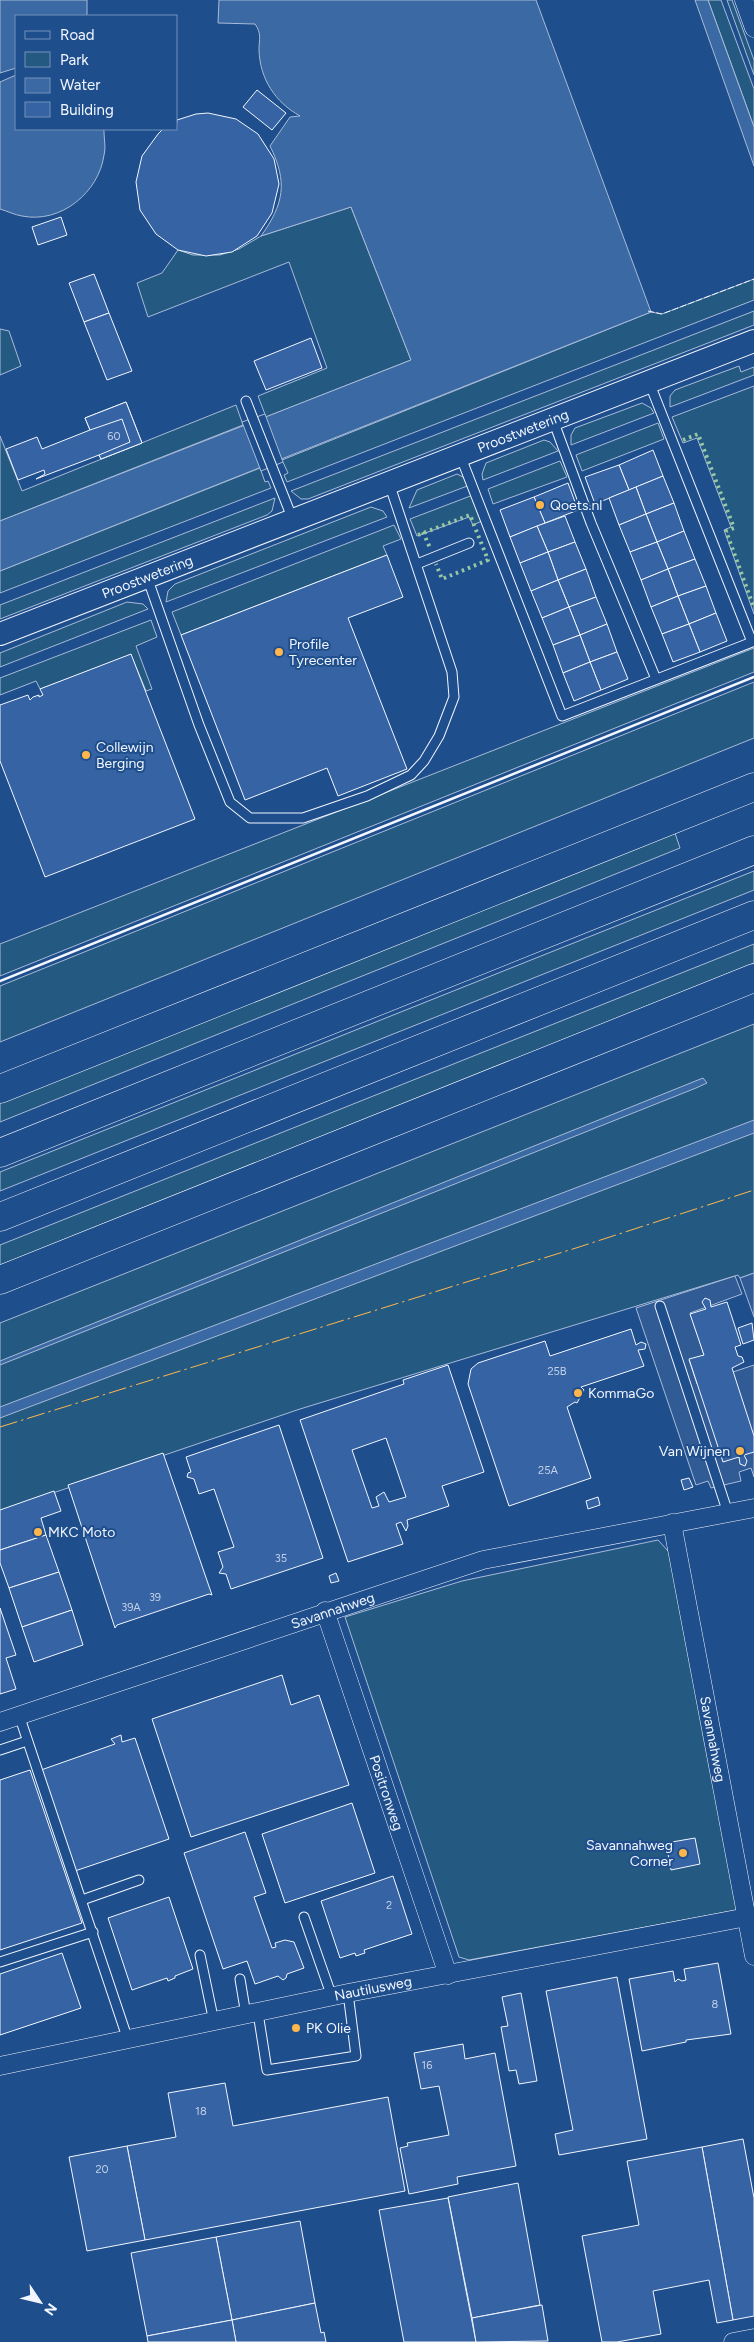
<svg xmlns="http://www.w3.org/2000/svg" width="754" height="2342" font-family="Figtree,sans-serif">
	<rect width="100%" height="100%" fill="#1f4e8c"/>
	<g fill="#245a82" stroke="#a8bbd7">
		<polygon points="708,0 721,0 754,89 754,127"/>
		<polygon points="727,0 732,0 754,60 754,75"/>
		<polygon points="351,207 411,360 266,417 258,396 327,368 289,262 148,317 137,283 162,273 178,250 193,255 220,255 239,249 261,236"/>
		<polygon points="754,279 754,300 287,482 284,475 288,473 282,460 651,312 662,314"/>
		<polygon points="754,311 754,325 308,499 301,499 291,491"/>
		<polygon points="0,329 9,331 21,366 0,375"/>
		<polygon points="739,366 741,372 754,367 754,375 670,407 670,396 675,390"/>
		<polygon points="754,386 754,614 724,530 731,527 697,438 683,443 672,417"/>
		<polygon points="642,403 651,408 654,413 571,445 571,435 575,428"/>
		<polygon points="236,405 243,425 0,521 0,436 22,491"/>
		<polygon points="658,423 664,439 582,471 576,455"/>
		<polygon points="544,440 550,442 558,451 483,480 482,474 486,463"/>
		<polygon points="560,461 567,477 493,504 488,489"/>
		<polygon points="260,468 265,482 268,481 271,488 0,593 0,571"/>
		<polygon points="457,474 463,477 470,485 409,508 417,490"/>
		<polygon points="473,495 482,521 473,525 469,517 417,536 410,519"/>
		<polygon points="275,498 272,511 267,515 0,619 0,605"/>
		<polygon points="371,507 383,511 387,517 166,602 168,591 175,584"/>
		<polygon points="394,525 401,539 383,546 387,555 181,635 172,612"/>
		<polygon points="127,602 143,604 148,609 0,667 0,653"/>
		<polygon points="151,620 157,637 136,646 152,689 146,691 131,655 40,689 36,681 0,695 0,678"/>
		<polygon points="754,648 754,672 0,976 0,944"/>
		<polygon points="754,682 754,738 0,1042 0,986"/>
		<polygon points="675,833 680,848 0,1122 0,1101"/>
		<polygon points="754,871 754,890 0,1191 0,1172"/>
		<polygon points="754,944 754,963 0,1265 0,1245"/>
		<polygon points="754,1024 754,1273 740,1278 738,1275 300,1409 0,1511 0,1323"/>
		<polygon points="658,1540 669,1552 737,1910 469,1960 459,1957 345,1617 462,1581"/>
	</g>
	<g fill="#305b95" stroke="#a8bbd7">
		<polygon points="754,1273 754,1317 740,1278"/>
		<polygon points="735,1276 742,1294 690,1313 704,1355 689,1360 697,1384 754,1365 754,1477 751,1468 739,1472 741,1481 711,1488 708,1481 696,1485 636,1308"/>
	</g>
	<g fill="#3b69a3" stroke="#a8bbd7">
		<polygon points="0,0 87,0 87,16 16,16 16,68 0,73"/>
		<path d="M219 0H536L651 312 0 571V521L411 360 351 207 261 236C284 204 288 182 270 146L290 117 300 116C275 102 260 79 259 50 259 39 262 34 255 24L218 23Z"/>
		<polygon points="695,0 708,0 754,127 754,166"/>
		<path d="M16 75V129H103L104 131C104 139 106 147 104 155 99 192 61 224 22 216 15 215 7 211 0 209V82Z"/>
		<polygon points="703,1078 707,1083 696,1088 0,1365 0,1361"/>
		<polygon points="754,1120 754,1133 0,1418 0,1407"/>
	</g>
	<polygon fill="#1f4e8c" stroke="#a8bbd7" points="265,414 283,462 261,471 242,422"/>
	<g fill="#3563a3" stroke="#f2f6ff" fill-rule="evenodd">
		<polygon points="257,90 286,113 272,130 243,107"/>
		<polygon points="208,113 236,119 258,134 274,159 279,184 272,213 257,236 232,252 206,256 178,250 156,234 140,210 136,182 142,156 158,134 163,129 176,129 177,120 196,114"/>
		<polygon points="61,217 67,235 38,245 32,227"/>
		<polygon points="94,274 109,313 84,322 69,283"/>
		<polygon points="109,313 132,371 107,380 84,322"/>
		<polygon points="311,338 322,368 266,390 254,361"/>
		<polygon points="126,402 142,443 101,459 99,455 36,479 45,474 44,470 18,480 6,449 37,437 42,449 90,430 85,418"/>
		<polygon points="126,402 142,443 101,459 99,455 130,442 122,419 90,430 85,418"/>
		<polygon points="653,450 663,476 629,490 619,465"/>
		<polygon points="619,465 629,490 595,504 585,477"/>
		<polygon points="663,476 674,503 646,514 636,487"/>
		<polygon points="568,483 578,510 545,523 534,497"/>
		<polygon points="636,487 646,514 619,525 609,498"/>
		<polygon points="534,497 545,523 510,537 500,510"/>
		<polygon points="674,503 684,531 657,542 646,514"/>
		<polygon points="646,514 657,542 630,552 619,525"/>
		<polygon points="565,516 575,542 548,552 537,526"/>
		<polygon points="537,526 548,552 520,563 510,537"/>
		<polygon points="684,531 695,559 668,569 657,542"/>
		<polygon points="575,542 586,569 558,580 548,552"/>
		<polygon points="657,542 668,569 641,580 630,552"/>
		<polygon points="548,552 558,580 531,591 520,563"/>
		<polygon points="387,555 403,597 348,618 407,769 338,796 327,768 245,800 181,635"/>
		<polygon points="695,559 706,586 678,596 668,569"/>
		<polygon points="586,569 596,597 569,607 558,580"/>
		<polygon points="668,569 678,596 651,607 641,580"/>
		<polygon points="558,580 569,607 542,618 531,591"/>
		<polygon points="706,586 716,613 689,624 678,596"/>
		<polygon points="678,596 689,624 662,634 651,607"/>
		<polygon points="596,597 607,624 580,635 569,607"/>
		<polygon points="569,607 580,635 553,645 542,618"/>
		<polygon points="716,613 727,641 700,652 689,624"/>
		<polygon points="607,624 617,652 590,662 580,635"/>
		<polygon points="689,624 700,652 673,662 662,634"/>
		<polygon points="580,635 590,662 563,673 553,645"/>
		<polygon points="617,652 628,679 601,690 590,662"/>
		<polygon points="131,654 195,819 45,877 0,761 0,705 28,695 30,700 33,697 39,695 39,697 43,695 40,689"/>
		<polygon points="590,662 601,690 574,701 563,673"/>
		<polygon points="705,1298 710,1300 711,1307 727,1302 741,1345 735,1347 738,1356 742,1357 744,1362 732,1368 754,1436 754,1452 744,1455 747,1461 745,1466 740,1464 739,1457 723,1462 689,1359 704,1355 690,1314 706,1309 702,1302"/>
		<polygon points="752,1323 754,1340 743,1344 738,1328"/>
		<polygon points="631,1329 636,1345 641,1342 646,1344 645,1349 638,1350 644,1366 581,1387 584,1390 577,1403 575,1402 567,1407 591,1478 509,1506 468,1384 471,1369 478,1363 545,1341 550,1356"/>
		<path d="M448 1365 484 1472 442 1486 449 1506 407 1520 408 1526 406 1531 401 1522 396 1524 403 1544 348 1562 300 1420 404 1384 403 1380ZM386 1438 406 1497 389 1502 384 1492 376 1497 379 1506 372 1508 352 1450Z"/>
		<polygon points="279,1425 323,1558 231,1589 226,1574 219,1573 223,1567 218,1552 234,1547 214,1489 199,1494 194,1479 187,1477 188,1473 191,1472 186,1457"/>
		<polygon points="163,1453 212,1595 209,1594 117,1625 115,1628 68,1485"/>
		<polygon points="689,1478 693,1487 684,1490 681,1480"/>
		<polygon points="54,1491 61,1511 41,1518 46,1535 0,1550 0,1510"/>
		<polygon points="598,1497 600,1505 588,1509 586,1501"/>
		<polygon points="46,1535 59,1572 9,1588 0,1563 0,1550"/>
		<polygon points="59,1572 72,1610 22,1627 9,1588"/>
		<polygon points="336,1573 339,1581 331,1583 329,1576"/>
		<polygon points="0,1608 16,1655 6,1658 16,1689 0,1694"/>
		<polygon points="72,1610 83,1645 34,1662 22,1627"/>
		<polygon points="282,1675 291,1705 319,1695 349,1785 191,1837 152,1719"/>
		<polygon points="121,1735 122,1742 135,1738 169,1839 75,1871 41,1770 115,1744 111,1739"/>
		<polygon points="30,1770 82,1923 0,1950 0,1780"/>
		<polygon points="352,1803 375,1873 285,1903 262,1834"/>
		<polygon points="245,1832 266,1893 254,1897 272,1948 276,1947 275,1943 285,1940 294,1942 304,1968 287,1974 286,1978 283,1980 278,1976 255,1984 247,1961 223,1969 184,1853"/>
		<polygon points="695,1838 700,1864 671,1870 666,1843"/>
		<polygon points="393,1876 412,1934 364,1950 365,1953 356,1956 355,1953 340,1958 321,1901"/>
		<polygon points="169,1897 193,1969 175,1976 175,1978 168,1981 167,1978 132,1990 108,1918"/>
		<polygon points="62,1953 81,2008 0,2035 0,1974"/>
		<polygon points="718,1963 731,2034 686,2040 686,2042 642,2051 629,1979 673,1971 675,1982 678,1979 682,1981 686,1980 684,1969"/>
		<polygon points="617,1977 647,2139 559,2155 555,2134 573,2130 546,1991"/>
		<polygon points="521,1993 537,2081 519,2084 516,2070 509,2071 501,2027 508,2026 502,1997"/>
		<polygon points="463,2044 465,2059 495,2053 516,2166 457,2177 458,2184 409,2194 400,2148 408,2146 407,2143 449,2135 439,2086 421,2089 414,2053"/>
		<polygon points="225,2083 233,2126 388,2097 405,2191 145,2240 127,2146 176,2137 168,2093"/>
		<polygon points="743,2139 754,2198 754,2316 733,2320 702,2147"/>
		<polygon points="127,2146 145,2240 87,2251 69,2157"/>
		<polygon points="702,2147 733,2320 717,2323 709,2280 653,2291 661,2334 617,2342 602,2342 582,2236 639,2225 627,2161"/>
		<polygon points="518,2183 540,2305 472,2318 448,2197"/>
		<polygon points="448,2198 476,2342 404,2342 379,2210"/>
		<polygon points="300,2221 315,2303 232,2320 216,2237"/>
		<polygon points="216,2237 232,2320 147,2336 131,2253"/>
		<polygon points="315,2303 321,2333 324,2332 326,2342 236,2342 232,2320"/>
		<polygon points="542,2305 548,2341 476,2342 472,2318"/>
		<polygon points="232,2320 236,2342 148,2342 147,2336"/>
	</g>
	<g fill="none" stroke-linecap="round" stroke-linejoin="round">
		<defs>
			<g id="service">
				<polyline points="246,401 293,520"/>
				<polyline points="553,420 591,523 656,679"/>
				<polyline points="460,455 562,716 752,642 649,382"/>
				<polyline points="417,564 469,543"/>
				<polyline points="147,577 199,725 230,802 250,818 303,818 367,796 411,775 424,761 439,736 454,697 452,672 389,483"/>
				<polyline points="660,1306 728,1513"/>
				<polyline points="19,1715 128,2040"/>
				<polyline points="0,1750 27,1741"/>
				<polyline points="82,1900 139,1880"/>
				<polyline points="304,1917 332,1997"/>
				<polyline points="200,1955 214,2022"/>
				<polyline points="0,1962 93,1932"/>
				<polyline points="240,1979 246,2015"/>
				<polyline points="258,2013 267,2070 356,2056 348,1993"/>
			</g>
			<g id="minor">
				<polyline points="744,0 754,28"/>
				<path id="s1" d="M672 1523 754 1956"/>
				<path id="s2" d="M325 1611 448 1975"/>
				<path id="s3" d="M0 1722 483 1560 754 1508"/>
				<path id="s4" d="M0 2066 348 1993 747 1917"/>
				<polyline points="733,2342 754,2338"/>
			</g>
			<g id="tertiary">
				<path id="s5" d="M0 634 754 341"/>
			</g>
			<g id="motorway">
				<polyline points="0,1089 754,787"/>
				<polyline points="0,1153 754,850"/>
				<polyline points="0,1217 754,915"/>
				<polyline points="0,1280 754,978"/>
			</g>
		</defs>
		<use href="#service" stroke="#f2f6ff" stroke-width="11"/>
		<use href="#minor" stroke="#f2f6ff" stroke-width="19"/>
		<use href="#tertiary" stroke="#f2f6ff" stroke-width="24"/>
		<use href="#motorway" stroke="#f2f6ff" stroke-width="29"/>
		<use href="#service" stroke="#1f4e8c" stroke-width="9"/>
		<use href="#minor" stroke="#1f4e8c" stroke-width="18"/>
		<use href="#tertiary" stroke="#1f4e8c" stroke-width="22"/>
		<use href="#motorway" stroke="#1f4e8c" stroke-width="28"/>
		<g stroke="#97c8a6" stroke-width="4" stroke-dasharray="2.5 4" stroke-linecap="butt">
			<polyline points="683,440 698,434 734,528 726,531 754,608"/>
			<polyline points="423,532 430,548"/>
			<polyline points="418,535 470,515 488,560 442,579 436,564"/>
		</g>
		<polyline stroke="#f2f6ff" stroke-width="1" stroke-dasharray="6 2.5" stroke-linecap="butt" points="648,311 662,314 754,279"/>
		<polyline stroke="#f2f6ff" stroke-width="2.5" points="0,981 754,677"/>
		<polyline stroke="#ffb74d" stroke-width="1" stroke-dasharray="18 4 2.5 4" stroke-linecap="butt" points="0,1427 576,1248 754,1190"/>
	</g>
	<g fill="#ffb74d" stroke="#1f4e8c" stroke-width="2">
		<circle cx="540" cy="505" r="5"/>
		<circle cx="279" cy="652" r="5"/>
		<circle cx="86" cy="755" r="5"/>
		<circle cx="578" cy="1393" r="5"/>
		<circle cx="740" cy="1451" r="5"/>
		<circle cx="38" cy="1532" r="5"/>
		<circle cx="683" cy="1853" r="5"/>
		<circle cx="296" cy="2028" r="5"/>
	</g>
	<g text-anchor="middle" stroke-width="4" stroke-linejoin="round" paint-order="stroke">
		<g font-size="11" fill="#c3d1e8">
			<text x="114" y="440">60</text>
			<text x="557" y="1375">25B</text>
			<text x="548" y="1474">25A</text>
			<text x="281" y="1562">35</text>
			<text x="155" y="1601">39</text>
			<text x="131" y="1611">39A</text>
			<text x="389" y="1909">2</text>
			<text x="715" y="2008">8</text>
			<text x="427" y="2069">16</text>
			<text x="201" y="2115">18</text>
			<text x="102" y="2173">20</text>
		</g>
		<g font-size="14" fill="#f2f6ff" stroke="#1f4e8c">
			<text dy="5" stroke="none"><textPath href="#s5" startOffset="561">Proostwetering</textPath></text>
			<text dy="5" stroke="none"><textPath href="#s5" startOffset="158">Proostwetering</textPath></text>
			<text dy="5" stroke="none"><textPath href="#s3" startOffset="351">Savannahweg</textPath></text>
			<text dy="5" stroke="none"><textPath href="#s1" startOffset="220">Savannahweg</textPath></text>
			<text dy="5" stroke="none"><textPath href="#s2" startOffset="192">Positronweg</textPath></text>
			<text dy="5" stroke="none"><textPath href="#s4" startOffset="381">Nautilusweg</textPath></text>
		</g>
		<g font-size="14" fill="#f2f6ff" stroke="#1f4e8c" text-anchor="start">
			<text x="550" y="510">Qoets.nl</text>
			<text x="289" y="649">Profile<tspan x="289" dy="16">Tyrecenter</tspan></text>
			<text x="96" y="752">Collewijn<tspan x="96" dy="16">Berging</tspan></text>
			<text x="588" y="1398">KommaGo</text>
			<text x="730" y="1456" text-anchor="end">Van Wijnen</text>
			<text x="48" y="1537">MKC Moto</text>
			<text x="673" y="1850" text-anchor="end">Savannahweg<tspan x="673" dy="16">Corner</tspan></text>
			<text x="306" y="2033">PK Olie</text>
		</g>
	</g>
	<rect x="15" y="15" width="162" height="115" fill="#1f4e8c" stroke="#7391ba"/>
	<rect x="25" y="31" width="25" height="8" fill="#1f4e8c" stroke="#7391ba"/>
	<text x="60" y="40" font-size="15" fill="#f2f6ff">Road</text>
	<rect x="25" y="52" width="25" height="15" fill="#245a82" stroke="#7391ba"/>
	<text x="60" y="65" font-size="15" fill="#f2f6ff">Park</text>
	<rect x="25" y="78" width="25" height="15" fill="#3b69a3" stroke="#7391ba"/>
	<text x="60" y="90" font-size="15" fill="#f2f6ff">Water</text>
	<rect x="25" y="102" width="25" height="15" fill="#3563a3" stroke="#7391ba"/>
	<text x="60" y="115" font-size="15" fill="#f2f6ff">Building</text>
	<g transform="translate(40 2302) rotate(125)" stroke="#1f4e8c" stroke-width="4" paint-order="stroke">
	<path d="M0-4L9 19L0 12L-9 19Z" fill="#f2f6ff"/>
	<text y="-8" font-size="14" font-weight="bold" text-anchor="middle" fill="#f2f6ff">N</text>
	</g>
</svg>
